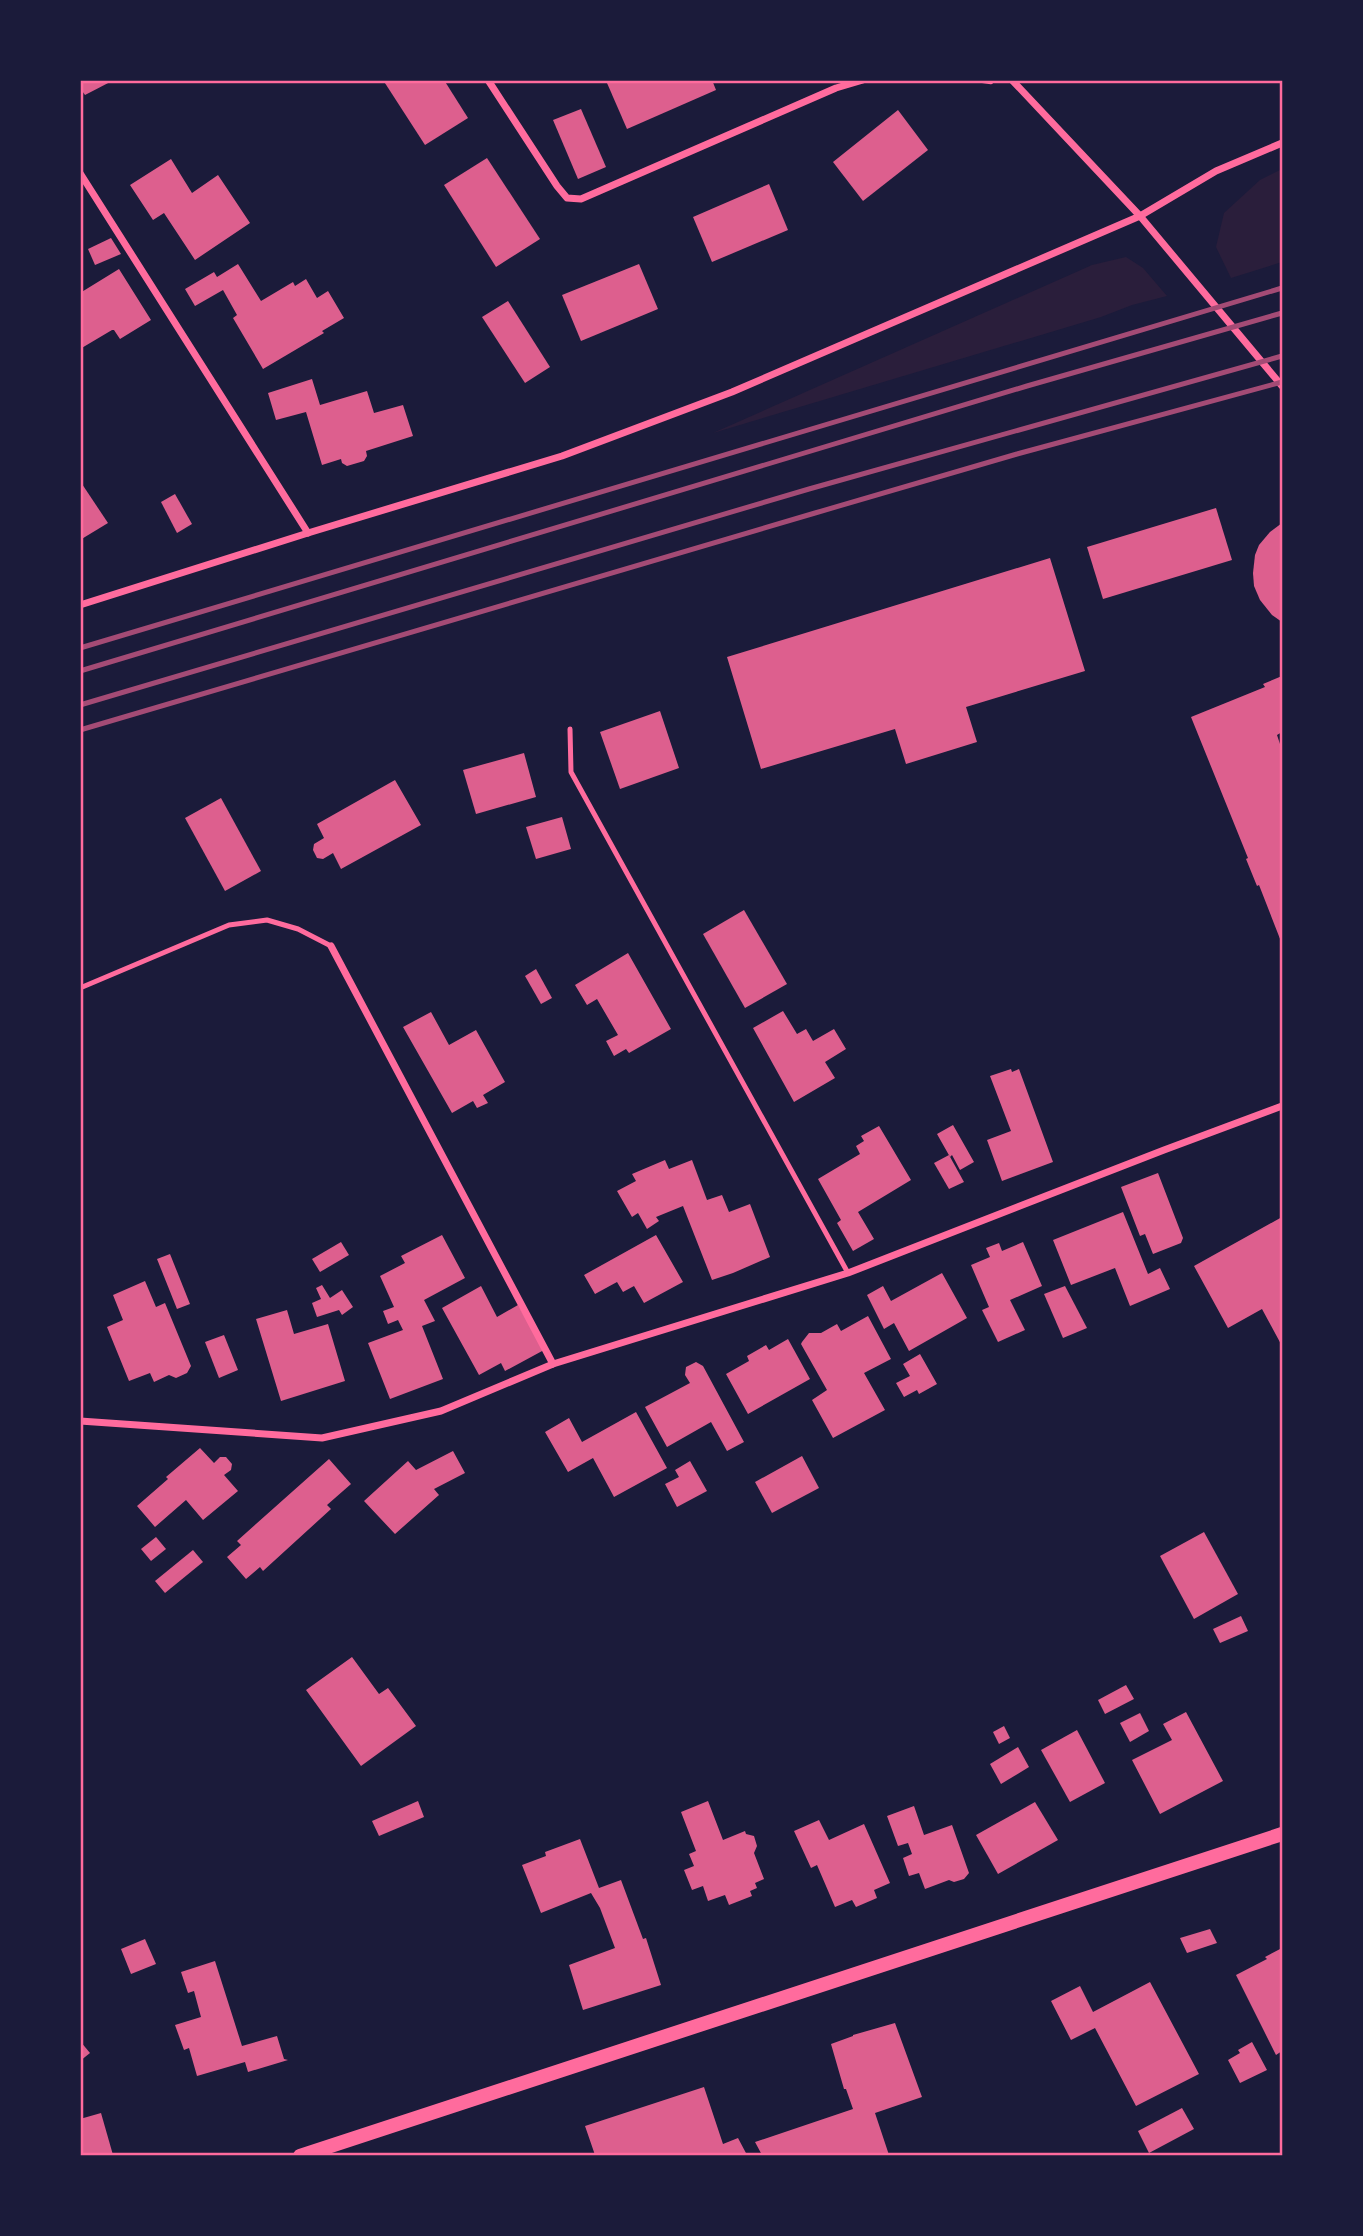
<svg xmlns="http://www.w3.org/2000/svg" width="1363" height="2236" font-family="'PT Sans Narrow',sans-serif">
	<rect width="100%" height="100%" fill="#1b1b3a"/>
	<g fill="#2a1e3b">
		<polygon points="1282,169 1282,262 1231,278 1216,247 1224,213 1260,180"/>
		<polygon points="1126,257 1143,268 1167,296 1132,305 1101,317 713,433 1092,265"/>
	</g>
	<g fill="#dd5f8e">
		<polygon points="80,80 114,80 85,95 80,88"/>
		<polygon points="383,80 444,80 468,118 425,145"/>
		<polygon points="612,80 712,80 716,90 627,129 607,83"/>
		<polygon points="581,109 606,167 578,179 553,120"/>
		<polygon points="898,110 928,150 863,201 833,162"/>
		<polygon points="487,158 540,239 496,267 444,185"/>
		<polygon points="171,159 192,193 218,175 250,223 195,260 164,213 153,220 130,185"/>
		<polygon points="769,184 788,230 712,262 693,217"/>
		<polygon points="111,238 121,254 95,265 88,249"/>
		<polygon points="238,264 261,301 293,282 295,286 306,279 317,298 328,291 344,318 322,331 324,333 263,369 233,318 237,315 223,290 195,306 185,289 214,272 217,277"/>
		<polygon points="639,264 658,309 581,341 562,295"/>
		<polygon points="119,269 151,320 120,339 114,330 112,330 80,349 80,293"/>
		<polygon points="508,301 550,367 525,383 482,317"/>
		<polygon points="312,379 320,405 367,391 374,413 403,405 413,436 366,451 367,456 364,461 347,466 342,463 341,459 322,465 306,412 276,420 268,393"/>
		<polygon points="80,481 108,523 80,540"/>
		<polygon points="175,494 192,524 177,533 161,502"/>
		<polygon points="1216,508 1232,560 1103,599 1087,547"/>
		<polygon points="1282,523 1282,622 1272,615 1260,600 1254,586 1253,573 1255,555 1259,545 1270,532"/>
		<polygon points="1050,558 1085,671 966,707 977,742 906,764 895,729 761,769 727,657"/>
		<polygon points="1282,676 1282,732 1277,735 1282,750 1282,944 1259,885 1257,886 1246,859 1248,858 1191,717 1265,687 1263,684"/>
		<polygon points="660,711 679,768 620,789 600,732"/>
		<polygon points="524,753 536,797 476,814 463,770"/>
		<polygon points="395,780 421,825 341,869 333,853 323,859 317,858 313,850 314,844 324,838 317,824"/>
		<polygon points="221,798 261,871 225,891 185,818"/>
		<polygon points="562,817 571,849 536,859 526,827"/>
		<polygon points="744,910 787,984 745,1008 703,934"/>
		<polygon points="628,953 671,1029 629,1053 626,1049 614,1056 606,1041 618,1035 597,999 587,1005 575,985"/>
		<polygon points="536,969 552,998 541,1004 525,976"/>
		<polygon points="783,1011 797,1034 806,1029 813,1041 834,1029 846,1049 825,1062 835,1078 794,1102 753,1028"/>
		<polygon points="431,1012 449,1045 476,1030 505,1082 483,1095 488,1103 477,1108 473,1101 452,1113 403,1027"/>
		<polygon points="1011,1069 1012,1072 1019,1069 1053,1162 1002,1181 987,1140 1011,1131 990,1076"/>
		<polygon points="953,1125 974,1162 960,1170 952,1155 950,1157 937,1134"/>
		<polygon points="879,1126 911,1180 858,1212 874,1239 853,1251 837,1223 841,1220 818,1179 860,1154 856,1146 864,1141 861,1136"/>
		<polygon points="949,1155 964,1182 949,1189 934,1163"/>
		<polygon points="665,1160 669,1169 692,1160 707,1200 722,1195 729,1212 750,1204 770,1257 733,1273 712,1280 683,1206 656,1217 659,1221 647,1229 638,1213 632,1217 617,1191 636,1181 632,1174"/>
		<polygon points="1158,1173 1183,1238 1181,1243 1153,1254 1145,1234 1140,1236 1121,1187"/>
		<polygon points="1123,1212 1148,1274 1160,1268 1170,1289 1130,1306 1115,1268 1071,1285 1053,1240"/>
		<polygon points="1282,1217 1282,1346 1262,1309 1228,1328 1194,1266"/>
		<polygon points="442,1235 465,1278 424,1300 435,1321 422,1326 443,1379 390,1399 368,1343 403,1330 398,1320 388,1324 383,1311 394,1307 380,1276 405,1263 401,1256"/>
		<polygon points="656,1235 683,1282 644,1303 634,1286 623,1292 617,1282 595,1294 584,1275"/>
		<polygon points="341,1242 349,1255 320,1272 312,1259"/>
		<polygon points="1023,1242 1042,1286 1010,1300 1025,1330 998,1342 982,1310 989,1307 971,1265 990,1257 986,1248 999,1243 1002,1251"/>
		<polygon points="170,1254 190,1304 177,1309 157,1259"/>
		<polygon points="942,1273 967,1318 909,1351 894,1323 884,1329 867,1295 883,1286 891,1301"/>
		<polygon points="145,1281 156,1307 165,1303 191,1366 187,1373 176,1378 169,1375 154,1382 150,1373 129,1381 107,1327 123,1320 113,1295"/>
		<polygon points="322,1285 330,1298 342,1290 353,1307 342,1315 339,1310 317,1317 312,1303 321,1299 316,1288"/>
		<polygon points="481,1286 497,1317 518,1305 544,1350 505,1371 501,1363 479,1375 442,1308"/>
		<polygon points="1065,1286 1087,1328 1063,1338 1044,1294"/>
		<polygon points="287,1310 294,1334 328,1324 345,1381 281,1401 256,1319"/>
		<polygon points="868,1316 891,1359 864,1373 885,1410 833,1438 812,1400 827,1390 801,1344 802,1342 809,1333 821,1333 837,1324 841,1331"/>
		<polygon points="224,1335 238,1370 219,1378 205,1342"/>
		<polygon points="788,1339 810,1379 748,1414 726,1374 749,1361 747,1356 766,1345 769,1350"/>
		<polygon points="920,1354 937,1384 919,1394 917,1390 904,1397 896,1383 910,1376 903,1364"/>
		<polygon points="696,1362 703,1366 744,1442 727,1451 711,1422 667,1447 645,1407 690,1383 685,1375 686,1367"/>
		<polygon points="636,1412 667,1468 614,1497 593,1458 568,1472 545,1432 569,1418 582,1442"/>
		<polygon points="200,1448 214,1463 220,1457 226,1457 232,1464 231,1470 224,1475 238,1491 203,1520 186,1500 155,1527 137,1506 168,1479 166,1477"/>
		<polygon points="453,1451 465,1473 434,1489 439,1495 395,1534 364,1501 408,1461 416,1470"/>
		<polygon points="802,1456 819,1488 772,1513 755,1482"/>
		<polygon points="329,1459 351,1484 327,1505 331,1509 263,1571 260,1567 246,1579 227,1557 241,1545 237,1541"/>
		<polygon points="690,1461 707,1491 677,1507 665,1484 679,1477 675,1470"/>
		<polygon points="1204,1532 1238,1594 1194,1619 1160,1556"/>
		<polygon points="156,1537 166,1549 151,1561 141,1549"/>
		<polygon points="193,1550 203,1562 165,1593 155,1581"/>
		<polygon points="1241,1616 1248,1631 1220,1643 1213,1629"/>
		<polygon points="352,1657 379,1694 388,1688 416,1726 361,1766 306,1690"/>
		<polygon points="1126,1685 1134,1699 1105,1714 1098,1700"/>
		<polygon points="1186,1712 1223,1781 1160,1814 1132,1760 1172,1740 1163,1724"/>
		<polygon points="1140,1713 1149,1731 1130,1742 1120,1723"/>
		<polygon points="1004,1726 1010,1738 999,1744 993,1732"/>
		<polygon points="1077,1730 1105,1783 1070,1802 1041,1750"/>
		<polygon points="1018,1747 1029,1767 1001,1784 990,1764"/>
		<polygon points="418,1801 424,1817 379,1836 372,1821"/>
		<polygon points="708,1801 723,1840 745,1831 746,1834 754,1836 757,1846 754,1853 764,1879 755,1883 757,1888 750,1891 752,1896 729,1905 725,1895 708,1901 703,1886 692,1890 684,1870 694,1866 689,1854 696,1851 681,1812"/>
		<polygon points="1035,1802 1058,1840 998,1874 976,1835"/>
		<polygon points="914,1806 924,1835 952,1825 969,1873 964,1879 954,1882 949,1880 925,1889 919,1873 909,1876 903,1858 912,1854 908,1843 898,1846 887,1816"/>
		<polygon points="819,1820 829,1840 864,1824 890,1883 874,1890 877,1898 856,1907 852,1900 835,1907 817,1865 811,1868 794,1831"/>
		<polygon points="580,1839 599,1888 621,1880 643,1939 646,1938 661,1985 583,2010 569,1965 615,1948 600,1908 591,1893 541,1913 522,1865 546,1856 545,1852"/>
		<polygon points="1210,1929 1217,1943 1187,1953 1180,1938"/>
		<polygon points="145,1939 156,1964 131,1974 121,1949"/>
		<polygon points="1282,1948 1282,2051 1276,2055 1236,1975 1267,1959 1265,1957"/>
		<polygon points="215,1961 242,2046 277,2036 284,2059 288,2060 248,2072 245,2062 197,2076 189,2048 184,2050 175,2025 201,2017 194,1991 188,1993 181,1972"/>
		<polygon points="1150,1982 1199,2074 1136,2106 1095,2028 1071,2040 1051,2001 1080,1986 1093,2012"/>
		<polygon points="895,2023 922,2097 875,2113 889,2155 762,2155 755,2142 853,2109 846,2089 844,2089 831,2044 853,2036 853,2035"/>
		<polygon points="80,2041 90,2053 80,2061"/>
		<polygon points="1252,2042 1267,2070 1240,2083 1228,2060 1240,2053 1238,2050"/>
		<polygon points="704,2087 723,2144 738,2138 747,2155 595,2155 585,2126"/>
		<polygon points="1182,2108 1194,2129 1149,2153 1138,2131"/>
		<polygon points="101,2113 113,2155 80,2155 80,2119"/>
	</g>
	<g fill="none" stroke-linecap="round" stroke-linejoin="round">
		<polyline stroke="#ff6b9d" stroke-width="4.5" points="977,80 991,82"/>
		<g stroke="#ff6b9d" stroke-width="5">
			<polyline points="570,729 571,772 848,1273"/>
			<polyline points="80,988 229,925 267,920 298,929 331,946"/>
		</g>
		<g stroke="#ff6b9d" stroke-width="7">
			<polyline points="488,80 557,186 567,198 581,199 836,88 863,80"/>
			<polyline points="1012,80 1140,216 1282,386"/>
			<polyline points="80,173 308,533"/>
			<polyline points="80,605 308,533 562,456 732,392 1140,216 1216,171 1282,143"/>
			<polyline points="331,946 553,1364"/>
			<polyline points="80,1421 322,1438 441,1411 553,1364 848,1273 1164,1150 1282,1106"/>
		</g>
		<polyline stroke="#ff6b9d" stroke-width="14" points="300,2156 1282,1834"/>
		<g stroke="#a44b75" stroke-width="5">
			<polyline points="80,648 1282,288"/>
			<polyline points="80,671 1027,386 1282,313"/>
			<polyline points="80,705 809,489 1282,356"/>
			<polyline points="80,730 815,513 1017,454 1282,382"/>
		</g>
	</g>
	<rect width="1363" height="2236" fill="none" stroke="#1b1b3a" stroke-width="164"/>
	<rect x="82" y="82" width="1199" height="2072" fill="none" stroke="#ff6b9d" stroke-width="2.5"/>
</svg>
